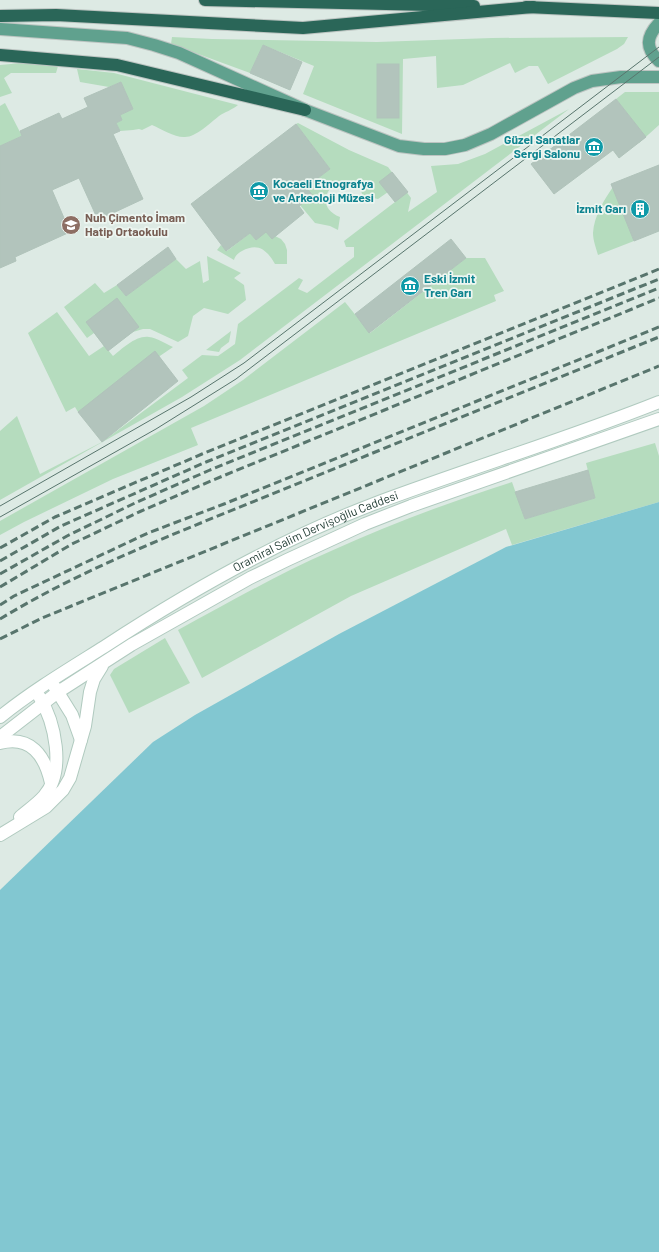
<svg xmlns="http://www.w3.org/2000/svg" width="659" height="1252" font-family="Barlow,sans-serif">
	<rect width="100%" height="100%" fill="#ddeae4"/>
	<g fill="#b5dcbe">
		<polygon points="172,37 212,39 377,42 492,38 628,37 624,44 617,49 548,84 538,66 529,66 515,73 510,63 463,85 437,88 436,56 403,59 402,134 303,94 314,66 263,45 250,73 171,44"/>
		<polygon points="22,63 58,66 56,73 11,73 4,78 12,93 0,97 0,65"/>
		<path d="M77 69 114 73 238 105C232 110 225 112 219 116 210 123 196 137 185 137 176 138 161 129 152 125L142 130 139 129 133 130 120 131 116 123 122 120 120 115 133 109 121 82 109 87 80 82Z"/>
		<polygon points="625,92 659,92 659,125 639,143 634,136 641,131 616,99"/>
		<polygon points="5,103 22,136 0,146 0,106"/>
		<path d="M569 109 240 360 182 397 0 500V431L17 416 40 474 102 442 188 378 182 370 202 355 218 356 235 344 238 324 299 278 303 280 298 289 307 293 354 257V247H346L344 241 395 202 388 192 378 199 363 196C362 194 361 190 359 188 341 166 306 203 340 217L338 230 330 226 315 223 300 205 269 229 275 236 281 239 285 244 287 250V264H275C267 250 258 242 242 251 238 253 235 256 234 260L217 250 221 245 227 251 250 233 256 240 265 230 312 196 306 187 330 169 296 124 298 123 349 150 388 167 411 198 408 212 437 192 431 166 458 164 485 154Z"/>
		<path d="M613 187 634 241 598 255C596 248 593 240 593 233 594 216 604 200 613 187Z"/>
		<path d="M207 256 241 273 234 278 244 285 246 300 228 314 204 308 193 316 188 336 178 342 150 329H143L133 332 108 350 113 356C122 349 136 335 149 337 157 338 166 344 173 347L78 412 75 407 66 412 28 333 57 312 89 356 104 346 94 333 87 338 64 307 95 283 104 293 117 285 126 296 176 259 186 269 200 261 203 283 209 280Z"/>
		<polygon points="466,258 485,258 504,291 494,295 496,301 191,428 198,445 113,479 24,522 0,535 0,521 204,406 243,380 345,302 370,333"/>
		<polygon points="231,331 229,342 221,348 219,352 206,350"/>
		<path d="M655 443 659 456V502L512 545 506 529 351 596 202 678 178 630C228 603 278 574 331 551 390 524 450 502 512 482L525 519 595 498 586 463Z"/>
		<polygon points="165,638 190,683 129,713 110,675 114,669"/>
	</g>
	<polygon fill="#82c7d1" points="659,502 659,1252 0,1252 0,890 153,742 195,715 339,634 506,547"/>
	<g fill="#b2c4bc" stroke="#b0c3ba">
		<polygon points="263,45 302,62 290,90 250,73"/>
		<rect x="377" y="64" width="22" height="54"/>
		<polygon points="121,82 133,109 120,115 122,120 116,123 120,131 113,134 143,199 98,220 79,178 52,190 70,232 15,257 16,261 0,268 0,146 22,136 20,131 59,113 62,119 88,107 84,98"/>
		<polygon points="616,99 646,137 619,158 613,150 554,194 531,164"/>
		<polygon points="296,124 330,169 306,187 313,196 299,206 304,213 272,239 266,232 256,240 250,233 226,251 191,204"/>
		<polygon points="659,165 659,231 634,241 611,184"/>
		<polygon points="392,172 408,192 395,202 379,182"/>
		<polygon points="451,239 466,258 369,333 355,314"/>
		<polygon points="168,247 176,259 126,296 117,285"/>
		<polygon points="117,298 139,327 108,351 86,322"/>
		<polygon points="155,351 178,381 102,442 78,412"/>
		<polygon points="588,470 595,498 525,519 515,492"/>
	</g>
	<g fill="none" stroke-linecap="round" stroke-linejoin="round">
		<defs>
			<g id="secondary">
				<polyline points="54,686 72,715 81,740"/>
				<path id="s1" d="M0 717C32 691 69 669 104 647 188 592 277 541 371 505 466 469 564 440 659 402"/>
				<polyline points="0,737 58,692 131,645 250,578 287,560 365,524 411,506 659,419"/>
				<path d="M0 743C31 735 45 756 51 783"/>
				<path d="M20 817C28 810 37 804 44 796 66 771 55 722 39 696"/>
				<polyline points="0,835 46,807 63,790 70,778 85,726 90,692 94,679 102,666"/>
			</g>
			<g id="primary">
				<path d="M659 23C646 37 645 48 659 61"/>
				<polyline points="0,29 127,38 154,45 179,53 305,110 399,146 424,149 445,149 465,145 491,134 574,88 592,81 621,77 659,77"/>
			</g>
			<g id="highway">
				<polyline points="205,0 474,6"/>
				<polyline points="526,7 659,13"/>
				<polyline points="0,16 56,15 303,28 533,7"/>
				<polyline points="0,55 117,65 305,110"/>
			</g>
		</defs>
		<use href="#secondary" stroke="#b0cabf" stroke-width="14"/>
		<use href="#primary" stroke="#bcc4c1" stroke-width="14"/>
		<use href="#highway" stroke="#bcc4c1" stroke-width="14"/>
		<use href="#secondary" stroke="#fff" stroke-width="12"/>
		<use href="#primary" stroke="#60a18e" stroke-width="12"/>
		<use href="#highway" stroke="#2a6658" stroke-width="12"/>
		<g stroke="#58756d" stroke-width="1">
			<polyline points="0,506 191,397 244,363 659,47"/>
			<polyline points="0,517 156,429 236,379 659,57"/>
		</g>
		<g stroke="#58756d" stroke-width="3" stroke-dasharray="8 4" stroke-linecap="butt">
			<polyline points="0,548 55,517 202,454 659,269"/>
			<polyline points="0,561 61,526 206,462 659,279"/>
			<polyline points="0,574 67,536 135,503 210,470 659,288"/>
			<polyline points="0,587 72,544 139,512 213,480 659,298"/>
			<polyline points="0,605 14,596 148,533 224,504 659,327"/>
			<path d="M0 619C87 566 187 529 282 490 407 439 533 388 659 337"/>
			<polyline points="0,639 42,618 659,366"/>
		</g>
	</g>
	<defs>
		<symbol id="museum-disc" viewBox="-11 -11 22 22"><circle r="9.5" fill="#0f9aa8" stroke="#edf6f1"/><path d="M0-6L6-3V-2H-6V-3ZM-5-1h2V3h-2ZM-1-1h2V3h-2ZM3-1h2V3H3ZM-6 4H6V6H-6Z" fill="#fff"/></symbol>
		<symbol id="building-disc" viewBox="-11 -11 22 22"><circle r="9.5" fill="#0f9aa8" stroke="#edf6f1"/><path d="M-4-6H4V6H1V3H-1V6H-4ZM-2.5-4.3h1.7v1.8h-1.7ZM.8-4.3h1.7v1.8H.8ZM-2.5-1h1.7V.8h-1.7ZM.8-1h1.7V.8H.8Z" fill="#fff"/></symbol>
		<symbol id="school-disc" viewBox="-11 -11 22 22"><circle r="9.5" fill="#8d6e63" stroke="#edf6f1"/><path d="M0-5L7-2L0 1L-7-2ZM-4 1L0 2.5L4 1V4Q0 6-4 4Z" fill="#fff"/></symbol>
	</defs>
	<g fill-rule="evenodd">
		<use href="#museum-disc" x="583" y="136" width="22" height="22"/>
		<use href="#museum-disc" x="248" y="180" width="22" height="22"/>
		<use href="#building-disc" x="629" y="198" width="22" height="22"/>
		<use href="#school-disc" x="60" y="214" width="22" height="22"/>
		<use href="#museum-disc" x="399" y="275" width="22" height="22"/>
	</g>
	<g text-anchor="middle" stroke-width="3.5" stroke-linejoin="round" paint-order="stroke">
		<g font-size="12" font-weight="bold" fill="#0d838f" stroke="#edf6f1" text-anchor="end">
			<text x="580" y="144">Güzel Sanatlar<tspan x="580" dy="14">Sergi Salonu</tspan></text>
			<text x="273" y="188" text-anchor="start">Kocaeli Etnografya<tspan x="273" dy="14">ve Arkeoloji Müzesi</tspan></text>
			<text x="626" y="213">İzmit Garı</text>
			<text x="424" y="283" text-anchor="start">Eski İzmit<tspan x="424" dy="14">Tren Garı</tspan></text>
		</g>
		<g font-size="12" font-weight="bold" fill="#785e54" stroke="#edf6f1" text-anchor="start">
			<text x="85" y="222">Nuh Çimento İmam<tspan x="85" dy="14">Hatip Ortaokulu</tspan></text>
		</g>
		<g font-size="12" fill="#1e3931" stroke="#edf6f1">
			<text dy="4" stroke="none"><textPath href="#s1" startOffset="367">Oramiral Salim Dervişoğllu Caddesi</textPath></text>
		</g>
	</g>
</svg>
